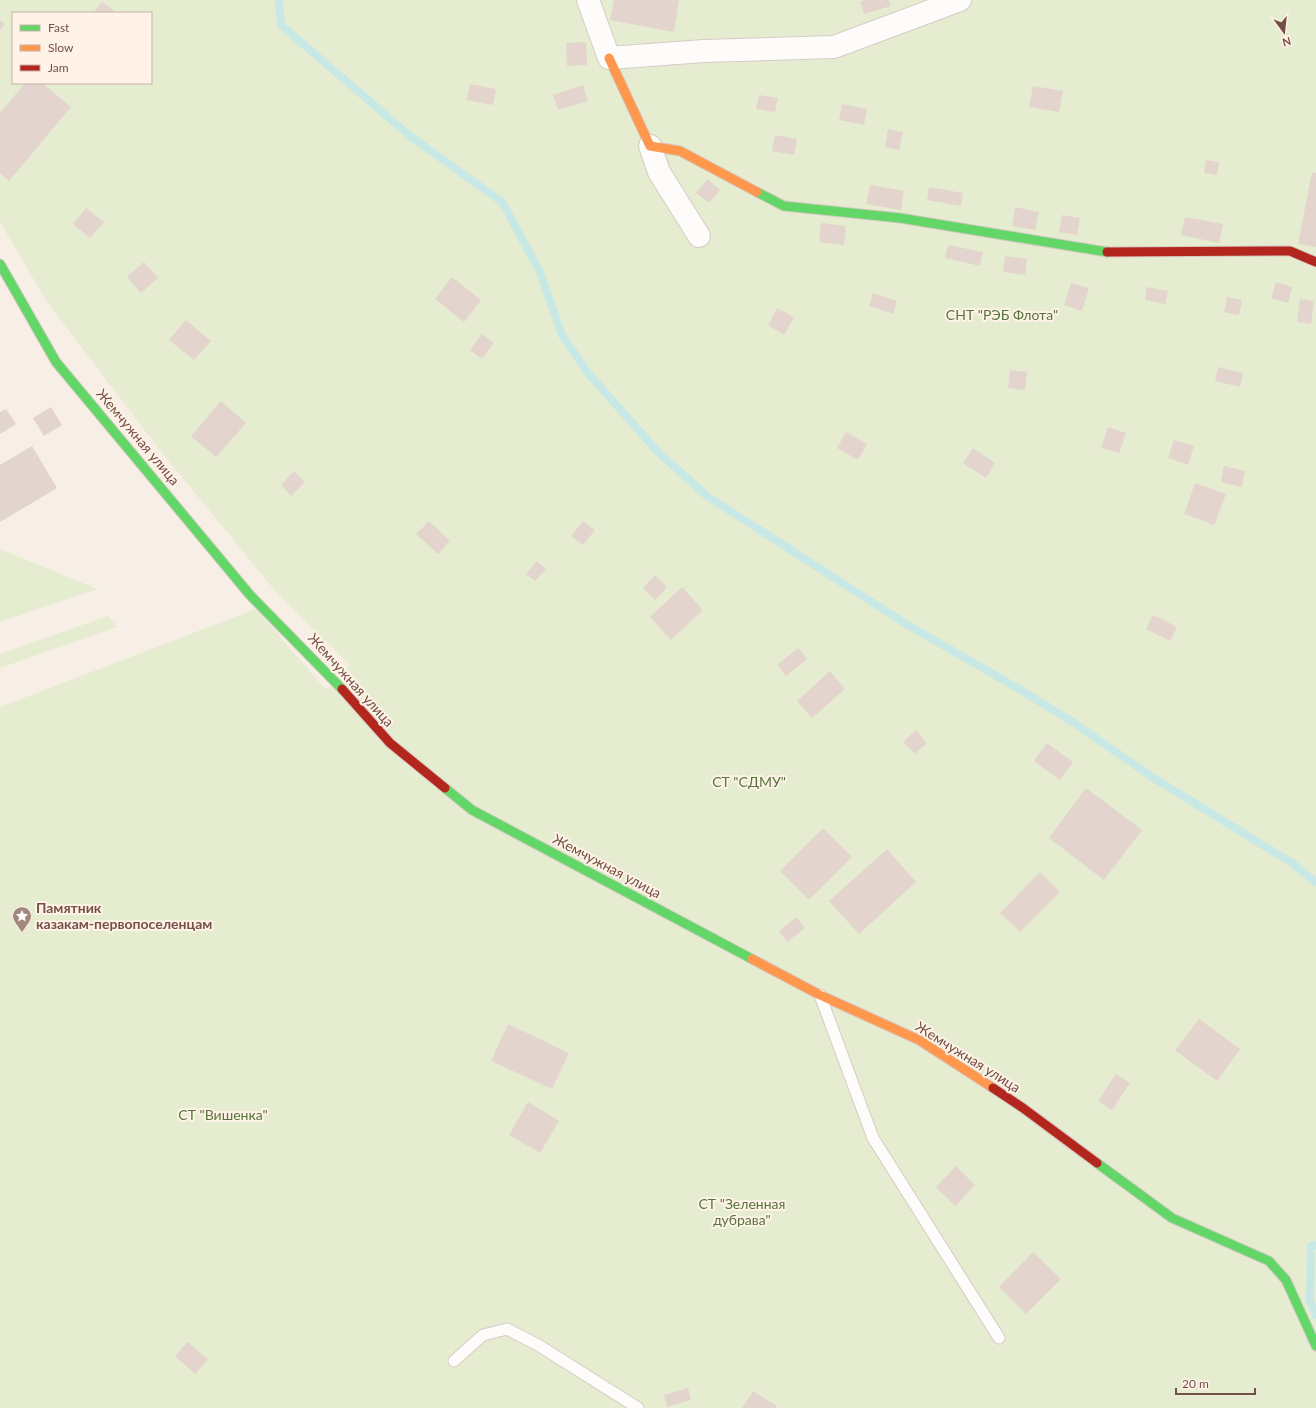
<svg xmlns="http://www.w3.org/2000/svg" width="1316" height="1408" font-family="Lato,sans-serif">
	<rect width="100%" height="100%" fill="#f7eee6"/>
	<g fill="#e5ecd0" fill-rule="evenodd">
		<path d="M0 0H1316V1408H0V707L256 609 326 690 350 665 277 593 159 449 47 302 0 222ZM13 13H151V83H13Z"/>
		<polygon points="0,549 97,589 0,622"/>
		<polygon points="108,616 117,627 0,668 0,654"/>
	</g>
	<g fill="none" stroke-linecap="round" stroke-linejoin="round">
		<g stroke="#c8e8e6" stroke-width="8">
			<polyline points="279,0 281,25 410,136 502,202 539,270 562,335 588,373 658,452 707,496 906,624 1021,690 1074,723 1152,777 1292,863 1316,882"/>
			<polyline points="1316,1245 1311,1246 1310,1301 1316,1315"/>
		</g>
	</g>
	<g fill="#e3d5ce">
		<polygon points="614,0 679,0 674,32 610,20"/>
		<polygon points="865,0 889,0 891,6 864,14 860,2"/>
		<polygon points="102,2 117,13 93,13"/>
		<polygon points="0,20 5,24 0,31"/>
		<polygon points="586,42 587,65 567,66 566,43"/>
		<polygon points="25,83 42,83 71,107 9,181 0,173 0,113"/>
		<polygon points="470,84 496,89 493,105 467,100"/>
		<polygon points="583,85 588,101 558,110 553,95"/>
		<polygon points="1033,86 1063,91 1059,112 1029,107"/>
		<polygon points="759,95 778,98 775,112 756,109"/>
		<polygon points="842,104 867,109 864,125 839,120"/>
		<polygon points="888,129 903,132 899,150 885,147"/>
		<polygon points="775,135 797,139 794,155 772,151"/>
		<polygon points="1206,160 1219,162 1217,175 1204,173"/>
		<polygon points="1312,172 1316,173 1316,247 1298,244"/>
		<polygon points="708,179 720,190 709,203 696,193"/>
		<polygon points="870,185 904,191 901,210 866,204"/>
		<polygon points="929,187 963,193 961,206 927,200"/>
		<polygon points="1015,207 1039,212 1035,230 1012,226"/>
		<polygon points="86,208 104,222 90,238 73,224"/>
		<polygon points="1062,215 1080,218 1077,235 1059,232"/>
		<polygon points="1185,217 1223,224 1219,243 1181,235"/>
		<polygon points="821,223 846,226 844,245 819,242"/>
		<polygon points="948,245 983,252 980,266 945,258"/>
		<polygon points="1005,256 1027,259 1025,275 1003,272"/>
		<polygon points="144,262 158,278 141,293 127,277"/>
		<polygon points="452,277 481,300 464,322 435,299"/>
		<polygon points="1276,282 1292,287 1288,303 1271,298"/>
		<polygon points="1071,283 1089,288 1082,311 1064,305"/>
		<polygon points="1147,287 1168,291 1165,304 1145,300"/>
		<polygon points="873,293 897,301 893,314 869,306"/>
		<polygon points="1227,297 1242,300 1239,315 1224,312"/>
		<polygon points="1300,299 1314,301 1311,324 1297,322"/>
		<polygon points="777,308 794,317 784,335 768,325"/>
		<polygon points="186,320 211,341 194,360 169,340"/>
		<polygon points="482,334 494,343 482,359 470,350"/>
		<polygon points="1218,367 1243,373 1240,387 1215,381"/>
		<polygon points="1010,370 1027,372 1025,390 1008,388"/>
		<polygon points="221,401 246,423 216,457 191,436"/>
		<polygon points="51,407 62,425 44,436 33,418"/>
		<polygon points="6,409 16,424 0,434 0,412"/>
		<polygon points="1108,427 1126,433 1119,453 1101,448"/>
		<polygon points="846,432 867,444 858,460 837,448"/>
		<polygon points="1174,440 1194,446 1188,465 1168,458"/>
		<polygon points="32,446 57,488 0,522 0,465"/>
		<polygon points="973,448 995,463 986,478 963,463"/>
		<polygon points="1224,466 1245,471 1242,487 1221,482"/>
		<polygon points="294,471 305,482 291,496 281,485"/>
		<polygon points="1195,483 1226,494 1214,525 1184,514"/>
		<polygon points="429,521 450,541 438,554 416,534"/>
		<polygon points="583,521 595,530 583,545 571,536"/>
		<polygon points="537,561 546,569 535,581 526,574"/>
		<polygon points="655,575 667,587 655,600 643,588"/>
		<polygon points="682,587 703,610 671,640 650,617"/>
		<polygon points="1153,615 1177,627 1170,641 1146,629"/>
		<polygon points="798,648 807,659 786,676 777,665"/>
		<polygon points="830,671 845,689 812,718 797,701"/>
		<polygon points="916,730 927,743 915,754 903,742"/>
		<polygon points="1047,743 1073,762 1060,780 1034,761"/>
		<polygon points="1086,788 1142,830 1104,880 1049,838"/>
		<polygon points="823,828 852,857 809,900 780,871"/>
		<polygon points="887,849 916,882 859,934 829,901"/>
		<polygon points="1040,872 1060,892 1020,932 1000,913"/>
		<polygon points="796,917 805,928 787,942 779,931"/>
		<polygon points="1199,1019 1240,1049 1217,1081 1175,1050"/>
		<polygon points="508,1024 569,1053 552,1089 491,1061"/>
		<polygon points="1116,1074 1130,1083 1112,1110 1098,1101"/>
		<polygon points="528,1102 559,1121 540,1153 509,1135"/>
		<polygon points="956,1166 975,1185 955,1206 936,1187"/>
		<polygon points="1033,1252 1061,1279 1026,1314 999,1287"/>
		<polygon points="187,1342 208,1359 195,1374 175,1356"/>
		<polygon points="688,1388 691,1400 667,1407 664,1395"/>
		<polygon points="753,1391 777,1406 776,1408 742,1408"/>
	</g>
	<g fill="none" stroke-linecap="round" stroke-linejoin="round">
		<defs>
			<g id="lane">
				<polyline points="820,995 873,1138 999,1338"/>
				<polyline points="454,1361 483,1335 507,1329 538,1345 638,1408"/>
			</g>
			<g id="street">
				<polyline points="588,0 609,58 704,51 834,47 960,0"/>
				<polyline points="650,146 659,172 699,236"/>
			</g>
			<g id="fast">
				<polyline points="757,192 784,206 900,218 1107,252"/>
				<polyline points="0,264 56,362 250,595 342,689"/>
				<polyline points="445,788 472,810 752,959"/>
				<polyline points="1097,1163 1172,1218 1269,1261 1286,1280 1316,1346"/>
			</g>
			<g id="slow">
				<polyline points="609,58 650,146 680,151 757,192"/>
				<polyline points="752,959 820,995 919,1040 993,1088"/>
			</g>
			<g id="jam">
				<polyline points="1107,252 1290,251 1316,262"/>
				<polyline points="342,689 390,743 445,788"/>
				<polyline points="993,1088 1023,1108 1097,1163"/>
			</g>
		</defs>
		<use href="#lane" stroke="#d8cbc5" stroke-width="13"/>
		<use href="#street" stroke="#d8cbc5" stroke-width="24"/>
		<use href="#fast" stroke="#d6c9c3" stroke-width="11"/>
		<use href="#slow" stroke="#d6c9c3" stroke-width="11"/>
		<use href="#jam" stroke="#d6c9c3" stroke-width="11"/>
		<use href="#lane" stroke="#fefcfb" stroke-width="11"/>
		<use href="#street" stroke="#fefcfb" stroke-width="22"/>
		<use href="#fast" stroke="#63d668" stroke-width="9"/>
		<use href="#slow" stroke="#ff974d" stroke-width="9"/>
		<use href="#jam" stroke="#b3261e" stroke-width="9"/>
	</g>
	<defs>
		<symbol id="sight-pin" viewBox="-11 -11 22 30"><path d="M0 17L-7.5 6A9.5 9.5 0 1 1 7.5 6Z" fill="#a2877f" stroke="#fff2e7"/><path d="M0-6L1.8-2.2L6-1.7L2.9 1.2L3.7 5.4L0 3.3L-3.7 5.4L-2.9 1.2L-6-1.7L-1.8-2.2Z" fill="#fff"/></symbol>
	</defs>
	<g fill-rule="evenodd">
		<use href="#sight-pin" x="11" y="905" width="22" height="30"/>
	</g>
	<g text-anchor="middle" stroke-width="4" stroke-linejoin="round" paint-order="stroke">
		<g font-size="14" fill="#56743c" stroke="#fff2e7">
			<text x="1002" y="320">СНТ "РЭБ Флота"</text>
			<text x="749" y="787">СТ "СДМУ"</text>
			<text x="223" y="1120">СТ "Вишенка"</text>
			<text x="742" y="1209">СТ "Зеленная<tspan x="742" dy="16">дубрава"</tspan></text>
		</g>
		<g font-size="14" fill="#745047" stroke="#fff2e7">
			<text transform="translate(138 437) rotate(50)" y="5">Жемчужная улица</text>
			<text transform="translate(351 680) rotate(48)" y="5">Жемчужная улица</text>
			<text transform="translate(607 866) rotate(28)" y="5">Жемчужная улица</text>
			<text transform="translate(968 1057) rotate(32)" y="5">Жемчужная улица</text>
		</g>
		<g font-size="14" font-weight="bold" fill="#745047" stroke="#fff2e7" text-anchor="start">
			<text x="36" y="913">Памятник<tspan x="36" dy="16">казакам-первопоселенцам</tspan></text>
		</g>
	</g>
	<rect x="12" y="12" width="140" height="72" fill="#fff2e7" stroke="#c7b1a7"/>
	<rect x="20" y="25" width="20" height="6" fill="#63d668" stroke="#c7b1a7"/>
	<text x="48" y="32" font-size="12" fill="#745047">Fast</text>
	<rect x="20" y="45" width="20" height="6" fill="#ff974d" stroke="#c7b1a7"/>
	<text x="48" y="52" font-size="12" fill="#745047">Slow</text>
	<rect x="20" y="65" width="20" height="6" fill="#b3261e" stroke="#c7b1a7"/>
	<text x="48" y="72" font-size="12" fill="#745047">Jam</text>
	<g transform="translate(1284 32) rotate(165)" stroke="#fff2e7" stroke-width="3" paint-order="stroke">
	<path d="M0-3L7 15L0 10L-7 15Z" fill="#745047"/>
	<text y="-6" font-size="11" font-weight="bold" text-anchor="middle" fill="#745047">N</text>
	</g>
	<path d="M1176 1388v6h79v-6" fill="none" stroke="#745047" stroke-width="2"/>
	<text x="1182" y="1388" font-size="12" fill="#745047" stroke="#fff2e7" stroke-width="3" paint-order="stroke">20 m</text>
</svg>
